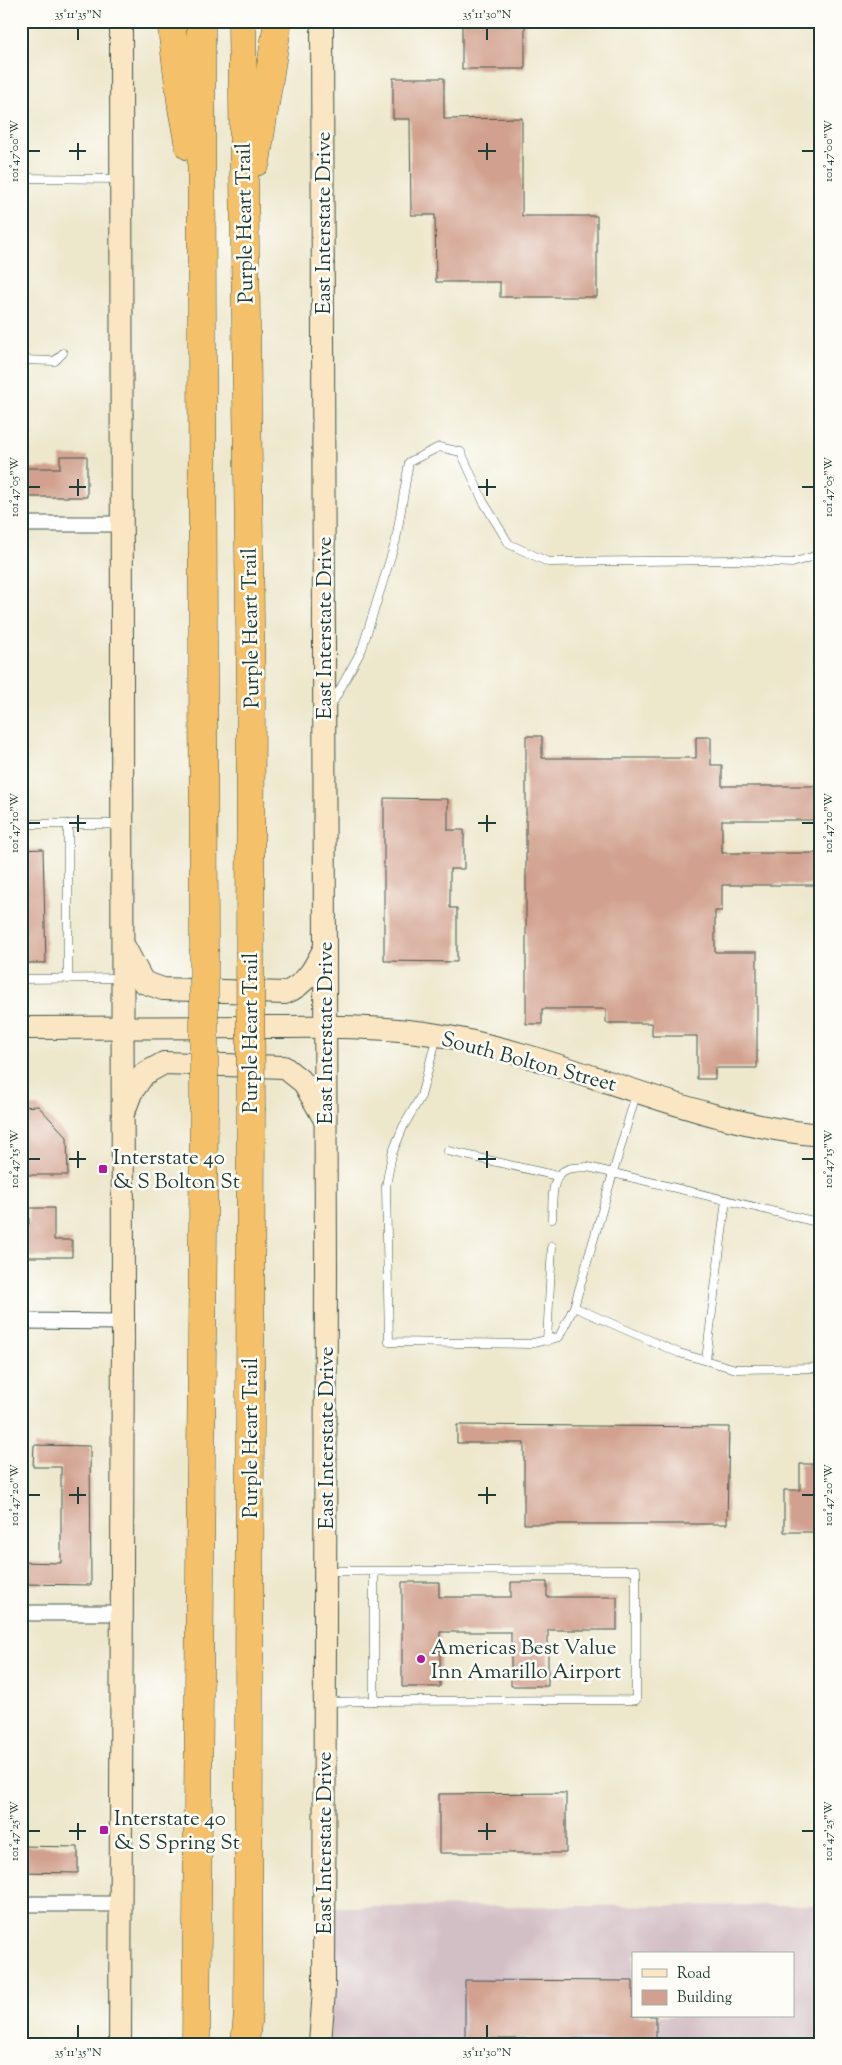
<svg xmlns="http://www.w3.org/2000/svg" width="842" height="2065" font-family="'Sorts Mill Goudy',serif">
	<rect width="100%" height="100%" fill="#fdfcf7"/>
	<filter id="ink" filterUnits="userSpaceOnUse"><feTurbulence type="fractalNoise" baseFrequency=".02" numOctaves="2"/><feDisplacementMap in="SourceGraphic" scale="10" xChannelSelector="R" yChannelSelector="G"/><feConvolveMatrix kernelMatrix="1 2 1 2 8 2 1 2 1" color-interpolation-filters="sRGB"/></filter>
	<filter id="wash" filterUnits="userSpaceOnUse"><feTurbulence type="fractalNoise" baseFrequency=".0096" numOctaves="4" result="noise"/><feDisplacementMap in="SourceGraphic" scale="20" xChannelSelector="R" yChannelSelector="G"/><feGaussianBlur stdDeviation="1.12" result="paint"/><feColorMatrix in="noise" values="0 0 0 0 0 0 0 0 0 0 0 0 0 0 0 0 0 1.4 0 .05"/><feComposite in="paint" operator="in"/></filter>
	<g filter="url(#wash)">
		<rect width="100%" height="100%" fill="#ede7cc"/>
		<path fill="#d2bec5" fill-rule="evenodd" d="M821 1905V2044H330L332 1907ZM633 1954H793V2016H633Z"/>
		<g id="blocks">
			<g fill="#d1a08e">
				<rect x="462" y="21" width="63" height="48"/>
				<polygon points="393,78 444,78 444,119 522,118 522,216 597,216 597,297 500,297 500,282 436,282 435,215 411,215 410,119 393,119"/>
				<polygon points="60,456 87,456 87,497 21,497 21,468 60,468"/>
				<polygon points="526,736 542,736 542,758 696,758 696,737 711,737 711,765 722,765 722,786 821,786 821,820 722,820 722,853 821,853 821,885 722,885 722,911 715,911 715,952 757,952 757,1068 715,1068 715,1079 697,1079 697,1036 652,1036 652,1023 606,1023 606,1009 542,1009 542,1024 526,1024"/>
				<polygon points="384,798 448,799 448,830 464,830 464,869 450,869 450,908 457,908 457,962 384,961"/>
				<polygon points="43,849 46,963 21,963 21,850"/>
				<polygon points="38,1106 67,1137 68,1175 21,1175 21,1107"/>
				<polygon points="29,1208 54,1208 54,1240 72,1240 72,1257 21,1257 21,1224 29,1224"/>
				<polygon points="457,1425 729,1427 727,1524 524,1524 524,1443 457,1443"/>
				<polygon points="34,1445 90,1446 91,1585 21,1584 21,1562 61,1563 61,1467 33,1467"/>
				<polygon points="800,1464 821,1464 821,1532 784,1532 784,1490 800,1490"/>
				<polygon points="402,1582 439,1582 439,1597 511,1597 511,1582 547,1582 547,1597 617,1597 617,1630 548,1630 548,1686 511,1686 511,1632 440,1632 440,1687 402,1687"/>
				<polygon points="566,1793 566,1853 439,1853 439,1794"/>
				<polygon points="21,1846 78,1847 78,1873 21,1872"/>
				<polygon points="465,1980 633,1981 633,2016 656,2016 656,2039 465,2039"/>
			</g>
		</g>
	</g>
	<g filter="url(#ink)">
		<use href="#blocks" fill-opacity="0" stroke="#3e564b" stroke-width="1"/>
		<g fill="none" stroke-linecap="round" stroke-linejoin="round">
			<defs>
				<g id="lane">
					<polyline points="21,178 119,179"/>
					<polyline points="21,360 55,361 63,353"/>
					<polyline points="331,706 362,649 396,540 409,462 439,447 461,452 483,501 509,544 548,562 733,560 792,563 821,554"/>
					<polyline points="21,824 121,824"/>
					<polyline points="68,824 68,979"/>
					<polyline points="21,979 119,978"/>
					<polyline points="437,1036 421,1096 403,1127 392,1154 386,1186 389,1342 529,1344 559,1337 574,1307 636,1094"/>
					<polyline points="448,1151 558,1176"/>
					<path d="M552 1219C553 1204 549 1175 568 1169 574 1167 582 1168 588 1167L821 1223"/>
					<polyline points="574,1307 679,1353 736,1369 821,1368"/>
					<polyline points="547,1341 552,1246"/>
					<polyline points="706,1360 726,1200"/>
					<polyline points="327,1571 636,1570 636,1700 374,1701 374,1571"/>
					<polyline points="327,1702 374,1701"/>
				</g>
				<g id="street">
					<polyline points="21,524 122,524"/>
					<polyline points="21,1321 123,1322"/>
					<polyline points="21,1613 123,1613"/>
					<polyline points="21,1904 122,1904"/>
				</g>
				<g id="secondary">
					<path d="M125 948 143 982 163 989 285 993C307 984 315 967 325 947"/>
					<path d="M21 1028C102 1027 182 1027 262 1027 321 1027 380 1025 438 1035 568 1056 688 1124 821 1135"/>
					<polyline points="125,1109 131,1093 144,1074 164,1063 284,1067 304,1083 325,1120"/>
					<polyline points="120,2044 123,1322 121,21"/>
					<polyline points="320,2044 324,1990 326,1267 322,21"/>
				</g>
				<g id="highway">
					<polyline points="171,21 182,108 189,146"/>
					<polyline points="201,21 204,949"/>
					<polyline points="242,21 251,695 250,951"/>
					<polyline points="256,162 278,21"/>
					<polyline points="196,2044 204,1110"/>
					<polyline points="245,2044 248,2013 251,1110"/>
				</g>
			</defs>
			<use href="#lane" stroke="#3e564b" stroke-width="9"/>
			<use href="#street" stroke="#3e564b" stroke-width="17"/>
			<use href="#secondary" stroke="#3e564b" stroke-width="24"/>
			<use href="#highway" stroke="#3e564b" stroke-width="29"/>
			<use href="#lane" stroke="#fff" stroke-width="8"/>
			<use href="#street" stroke="#fff" stroke-width="15"/>
			<use href="#secondary" stroke="#fbe6c3" stroke-width="22"/>
			<use href="#highway" stroke="#f4c16a" stroke-width="28"/>
			<defs>
				<g id="highway-bridge">
					<polyline points="204,949 204,1110"/>
					<polyline points="250,951 251,1110"/>
				</g>
			</defs>
			<use href="#highway-bridge" stroke="#3e564b" stroke-width="29" stroke-linecap="butt"/>
			<use href="#highway-bridge" stroke="#f4c16a" stroke-width="28"/>
		</g>
	</g>
	<path fill="none" stroke="#1f3d34" stroke-width="2" d="M78 28V40M487 28V40M78 143V160M487 143V160M28 151H40M69 151H86M478 151H496M802 151H814M78 479V496M487 479V496M28 487H40M69 487H86M478 487H496M802 487H814M78 815V832M487 815V832M28 823H40M69 823H86M478 823H496M802 823H814M78 1151V1168M487 1151V1168M28 1159H40M69 1159H86M478 1159H496M802 1159H814M78 1487V1504M487 1487V1504M28 1495H40M69 1495H86M478 1495H496M802 1495H814M78 1823V1840M487 1823V1840M28 1831H40M69 1831H86M478 1831H496M802 1831H814M78 2025V2038M487 2025V2038"/>
	<g fill="#b5179e" stroke="#fdfcf7" stroke-width="2">
		<rect x="98" y="1164" width="10" height="10" rx="2.5"/>
		<circle cx="421" cy="1659" r="5"/>
		<rect x="99" y="1825" width="10" height="10" rx="2.5"/>
	</g>
	<g text-anchor="middle" stroke-width="5" stroke-linejoin="round" paint-order="stroke">
		<g font-size="21" fill="#1f3d34" stroke="#fdfcf7">
			<text transform="translate(244 223) rotate(-91)" y="7">Purple Heart Trail</text>
			<text transform="translate(323 223) rotate(-90)" y="7">East Interstate Drive</text>
			<text transform="translate(250 628) rotate(-91)" y="7">Purple Heart Trail</text>
			<text transform="translate(324 628) rotate(-90)" y="7">East Interstate Drive</text>
			<text transform="translate(250 1033) rotate(-90)" y="7">Purple Heart Trail</text>
			<text transform="translate(325 1033) rotate(-90)" y="7">East Interstate Drive</text>
			<text transform="translate(529 1061) rotate(15)" y="7">South Bolton Street</text>
			<text transform="translate(250 1438) rotate(-90)" y="7">Purple Heart Trail</text>
			<text transform="translate(326 1438) rotate(-90)" y="7">East Interstate Drive</text>
			<text transform="translate(324 1843) rotate(-90)" y="7">East Interstate Drive</text>
		</g>
		<g font-size="21" fill="#1f3d34" stroke="#fdfcf7" text-anchor="start">
			<text x="113" y="1164">Interstate 40<tspan x="113" dy="24">&amp; S Bolton St</tspan></text>
			<text x="431" y="1654">Americas Best Value<tspan x="431" dy="24">Inn Amarillo Airport</tspan></text>
			<text x="114" y="1825">Interstate 40<tspan x="114" dy="24">&amp; S Spring St</tspan></text>
		</g>
	</g>
	<rect width="842" height="2065" fill="none" stroke="#fdfcf7" stroke-width="55"/>
	<rect x="632" y="1952" width="162" height="65" fill="#fdfcf7" stroke="#a4b0a9"/>
	<rect x="642" y="1969" width="25" height="8" fill="#fbe6c3" stroke="#a4b0a9"/>
	<text x="677" y="1978" font-size="15" fill="#1f3d34">Road</text>
	<rect x="642" y="1990" width="25" height="15" fill="#d1a08e" stroke="#a4b0a9"/>
	<text x="677" y="2002" font-size="15" fill="#1f3d34">Building</text>
	<rect x="28" y="28" width="786" height="2010" fill="none" stroke="#1f3d34" stroke-width="2"/>
	<g font-size="12" text-anchor="middle" fill="#1f3d34">
		<text x="78" y="18">35°11'35"N</text>
		<text x="487" y="18">35°11'30"N</text>
		<text transform="translate(828 151) rotate(-90)" y="4">101°47'00"W</text>
		<text transform="translate(14 151) rotate(-90)" y="4">101°47'00"W</text>
		<text transform="translate(828 487) rotate(-90)" y="4">101°47'05"W</text>
		<text transform="translate(14 487) rotate(-90)" y="4">101°47'05"W</text>
		<text transform="translate(828 823) rotate(-90)" y="4">101°47'10"W</text>
		<text transform="translate(14 823) rotate(-90)" y="4">101°47'10"W</text>
		<text transform="translate(828 1159) rotate(-90)" y="4">101°47'15"W</text>
		<text transform="translate(14 1159) rotate(-90)" y="4">101°47'15"W</text>
		<text transform="translate(14 1495) rotate(-90)" y="4">101°47'20"W</text>
		<text transform="translate(828 1495) rotate(-90)" y="4">101°47'20"W</text>
		<text transform="translate(14 1831) rotate(-90)" y="4">101°47'25"W</text>
		<text transform="translate(828 1831) rotate(-90)" y="4">101°47'25"W</text>
		<text x="78" y="2056">35°11'35"N</text>
		<text x="487" y="2056">35°11'30"N</text>
	</g>
</svg>
